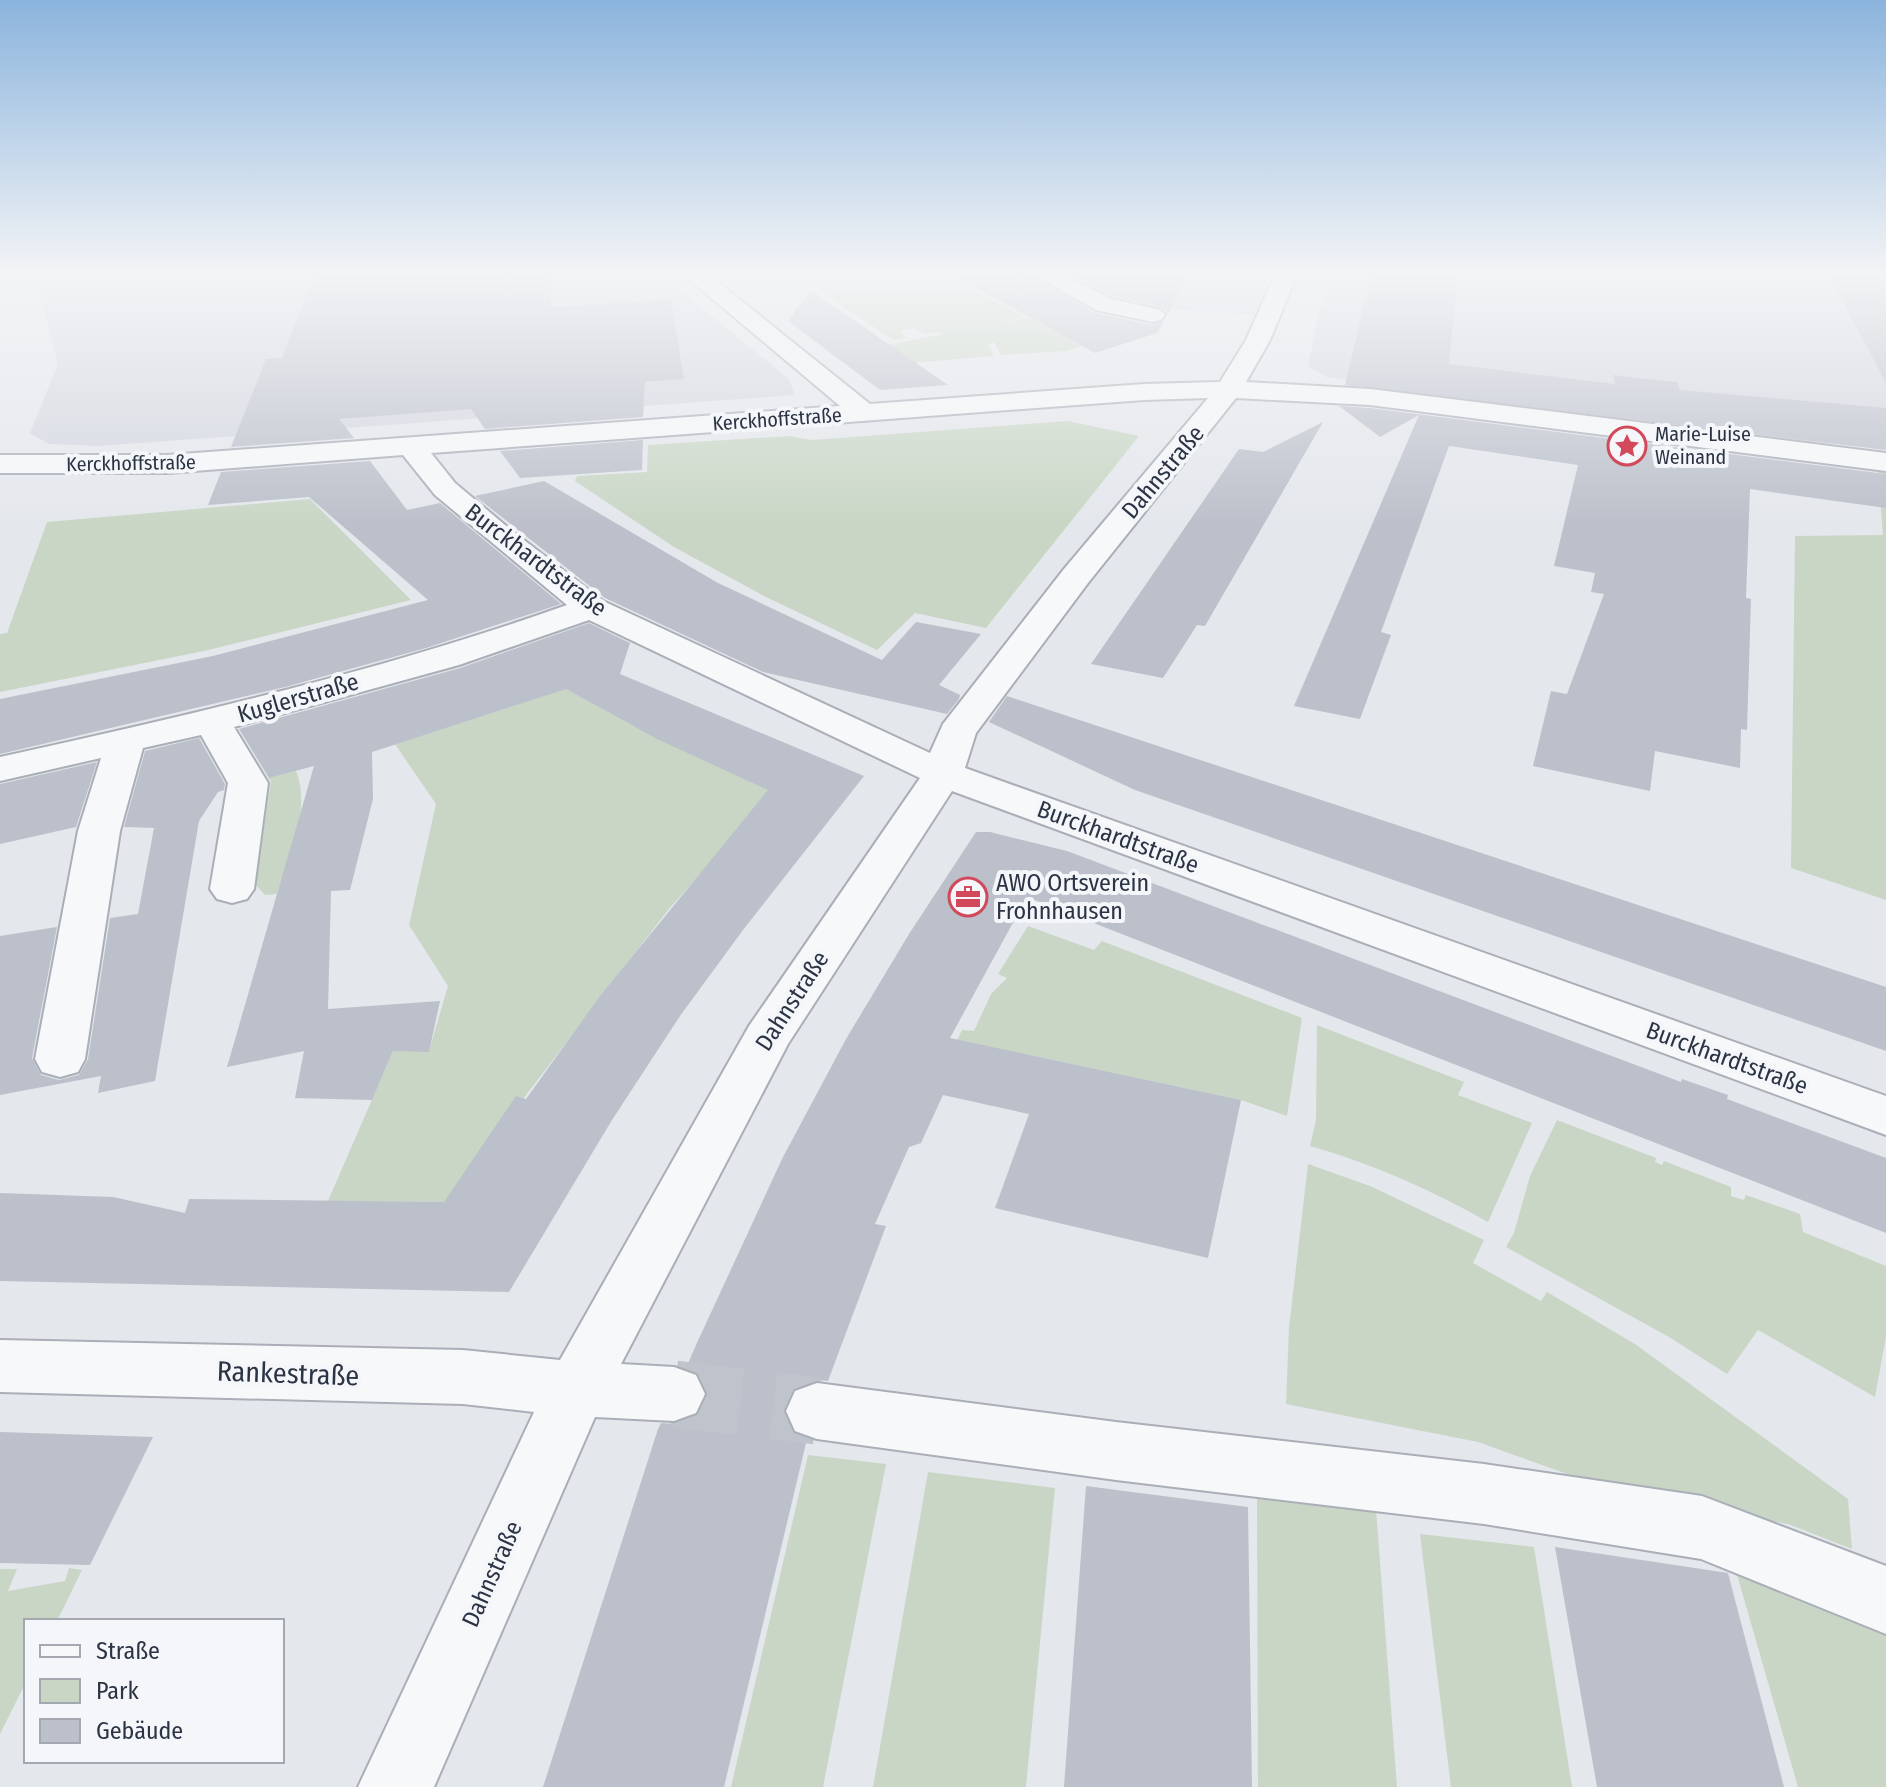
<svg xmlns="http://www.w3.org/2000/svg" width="1886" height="1787" font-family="'Fira Sans Condensed',sans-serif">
	<rect width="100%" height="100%" fill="#e4e7ec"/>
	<g fill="#d2d6de">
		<polygon points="35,275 661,275 789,379 795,395 99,446 49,444 30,433 58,364"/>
		<polygon points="1068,275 1284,275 1262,315 1135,307"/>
		<polygon points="1332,275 1886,275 1886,447 1809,442 1326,377 1308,366 1319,312"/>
	</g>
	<g fill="#c9d6c5">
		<polygon points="797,275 945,275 1024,317 995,324 1029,318 1082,346 1067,351 1001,355 994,342 988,344 994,356 912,363 888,345 943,334 939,332 924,334 915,328 899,331 907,338 893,340"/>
		<polygon points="1068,421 1139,436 986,628 915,613 877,650 764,596 674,547 575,481 577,476 647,472 648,445 789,436 812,440"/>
		<polygon points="1878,469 1886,470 1886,900 1791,868 1795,536 1883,535"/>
		<polygon points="310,499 411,600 204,651 0,692 0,634 7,633 47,522"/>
		<polygon points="562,686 633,726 777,788 668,910 444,1202 328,1201 393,1051 429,1051 448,986 409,925 436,804 395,744 505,709"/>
		<path d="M296 771C312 809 288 856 277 894L265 895 255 884 271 781 268 778Z"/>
		<polygon points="1028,926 1094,950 1102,941 1302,1018 1287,1116 1241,1100 1030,1055 1001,1080 991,1106 941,1092 947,1062 962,1030 974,1031 991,994 1007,978 998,974"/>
		<path d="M1317 1025 1464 1082 1458 1095 1532 1123 1488 1222C1432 1190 1373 1164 1310 1146L1316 1120Z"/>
		<polygon points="1557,1120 1656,1158 1655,1162 1662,1165 1664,1161 1731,1187 1731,1196 1744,1200 1746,1195 1800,1214 1803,1232 1886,1266 1886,1336 1875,1397 1758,1330 1727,1374 1669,1337 1506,1247 1514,1233 1530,1176"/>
		<polygon points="1308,1164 1370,1186 1484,1240 1473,1263 1541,1301 1547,1292 1635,1344 1848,1499 1852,1549 1788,1524 1629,1496 1478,1442 1286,1404 1289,1328"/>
		<polygon points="808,1455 886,1464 823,1787 731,1787"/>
		<polygon points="928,1472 1055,1488 1026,1787 873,1787"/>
		<polygon points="1257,1496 1376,1509 1397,1787 1258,1787"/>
		<polygon points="1420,1534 1534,1547 1572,1787 1451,1787"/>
		<polygon points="1734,1564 1886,1611 1886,1787 1798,1787"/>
		<polygon points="69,1568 82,1570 57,1621 26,1621 26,1682 0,1734 0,1569 17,1569 8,1591 65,1581"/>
	</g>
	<g fill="#bbc0ca">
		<polygon points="314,275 551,275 551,307 671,300 684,379 645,382 643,417 485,429 471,409 339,419 354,438 231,447 266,359 282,358"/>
		<polygon points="952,275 1032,275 1095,313 1152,325 1163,322 1157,333 1095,353"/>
		<polygon points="1070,275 1188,275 1168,314 1162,307 1112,296"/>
		<polygon points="1371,275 1458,275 1449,364 1615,384 1613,375 1646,379 1677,382 1680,390 1886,408 1886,450 1345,385"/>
		<polygon points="1829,275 1886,275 1886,383"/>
		<polygon points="810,290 948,385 880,390 788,321"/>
		<polygon points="1339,406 1370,408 1886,474 1886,508 1750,489 1746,598 1751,599 1747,730 1741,729 1740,768 1655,751 1650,791 1533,766 1551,691 1567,694 1604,594 1591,592 1595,573 1554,566 1578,465 1449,446 1381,632 1391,635 1360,719 1294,706 1419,415 1380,437"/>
		<polygon points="1323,422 1205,626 1197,625 1163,678 1091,664 1239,449 1263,452"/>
		<polygon points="643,440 642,470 520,478 500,451"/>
		<polygon points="370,461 407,510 440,503 561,604 426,648 285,687 0,754 0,699 213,656 428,600 309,497 208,505 221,472"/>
		<polygon points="544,481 718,583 882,660 916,622 981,634 939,685 960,695 959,699 947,714 763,672 605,598 475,496"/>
		<polygon points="589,623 630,643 620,674 864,776 743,930 680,1016 612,1120 509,1292 0,1281 0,1193 113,1197 185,1213 189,1199 444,1202 516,1096 526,1099 600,996 768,790 657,739 566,689 372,752 373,799 350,890 331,891 328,1009 440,1001 429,1052 393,1051 372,1100 295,1098 304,1051 227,1067 314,766 269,778 239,729 460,668"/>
		<polygon points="1007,696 1886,987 1886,1051 1135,790 989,722"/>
		<polygon points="199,738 225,784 224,790 218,792 199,821 155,1081 98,1093 101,1076 0,1095 0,936 57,927 32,1058 41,1075 59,1080 79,1075 88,1059 110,918 138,914 154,828 124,827 145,751"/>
		<polygon points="97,762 76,827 0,844 0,784"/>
		<polygon points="976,832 990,832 1067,851 1681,1082 1682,1079 1728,1095 1727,1099 1886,1158 1886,1233 1027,897 950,1038 1241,1100 1208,1258 995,1208 1029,1114 943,1095 921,1143 909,1147 875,1224 886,1226 828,1381 816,1380 794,1388 783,1410 792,1432 807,1439 724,1787 543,1787 658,1429 661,1423 675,1424 697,1416 708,1395 699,1374 686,1368 696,1345 782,1159 846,1039 909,934"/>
		<polygon points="0,1432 153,1437 90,1565 0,1563"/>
		<polygon points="1086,1486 1248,1507 1252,1787 1064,1787"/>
		<polygon points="1555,1547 1728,1573 1784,1787 1597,1787"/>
	</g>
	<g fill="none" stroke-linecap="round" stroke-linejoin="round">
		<polyline stroke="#bfc3cb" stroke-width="67" stroke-dasharray="67 33" stroke-linecap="butt" points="674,1394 817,1411"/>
		<defs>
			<g id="minor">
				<path d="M684 275H709L870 404 1144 384 1220 382 1246 340 1275 275H1297L1270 340 1246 382 1370 389 1886 453V471L1370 405 1236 398 1088 583 976 733 965 768 1886 1096V1135L952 791 788 1044 621 1364 674 1367 696 1375 705 1394 696 1413 674 1421 595 1417 434 1787H358L534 1412 463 1404 0 1392V1340L463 1350 560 1360 749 1026 920 778 589 620 459 665 234 727 268 783 254 889 247 899 232 903 217 899 210 889 228 783 201 735 143 748 120 831 85 1059 78 1072 60 1077 42 1072 35 1059 78 831 101 758 0 781V757C191 715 381 671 567 605L435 495 403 455 168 473H0V455H168L840 406ZM1208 398 1064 569 943 724 930 753 603 601 511 530 455 483 431 453 1144 400Z"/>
				<polygon points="1035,275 1063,275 1111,299 1161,310 1165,315 1161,320 1153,322 1096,310"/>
				<polygon points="817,1383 1116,1422 1484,1464 1702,1496 1886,1566 1886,1634 1701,1559 1484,1524 1116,1480 817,1439 795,1431 786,1411 795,1391"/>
			</g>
		</defs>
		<use href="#minor" stroke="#a9aeb7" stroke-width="4"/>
		<use href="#minor" fill="#f7f8fa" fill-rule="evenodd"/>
	</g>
	<linearGradient id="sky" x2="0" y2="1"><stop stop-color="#8bb4dd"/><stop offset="0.52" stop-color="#f3f4f6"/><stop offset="1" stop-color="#f3f4f6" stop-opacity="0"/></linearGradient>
	<rect width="1886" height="525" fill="url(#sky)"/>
	<defs>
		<symbol id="sight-ring" viewBox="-11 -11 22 22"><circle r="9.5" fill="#f4f6f9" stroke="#d1495b" stroke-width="1.5"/><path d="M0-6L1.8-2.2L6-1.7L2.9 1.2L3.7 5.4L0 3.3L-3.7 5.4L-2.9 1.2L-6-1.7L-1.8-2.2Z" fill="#d1495b"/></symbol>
		<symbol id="office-ring" viewBox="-11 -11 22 22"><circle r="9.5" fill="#f4f6f9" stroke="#d1495b" stroke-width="1.5"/><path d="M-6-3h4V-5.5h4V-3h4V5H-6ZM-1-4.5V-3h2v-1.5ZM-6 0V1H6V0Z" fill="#d1495b"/></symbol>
	</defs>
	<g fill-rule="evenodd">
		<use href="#sight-ring" x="1605" y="424" width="44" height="44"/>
		<use href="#office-ring" x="946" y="875" width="44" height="44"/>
	</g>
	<g text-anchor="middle" stroke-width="8" stroke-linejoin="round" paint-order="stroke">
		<g font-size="20" fill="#2b3445" stroke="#f4f6f9">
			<text transform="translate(777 419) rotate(-4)" y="7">Kerckhoffstraße</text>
			<text transform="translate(131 463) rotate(-1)" y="7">Kerckhoffstraße</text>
		</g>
		<g font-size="20" fill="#2b3445" stroke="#f4f6f9" text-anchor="start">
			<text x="1655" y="441">Marie-Luise<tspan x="1655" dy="23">Weinand</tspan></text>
		</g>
		<g font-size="24" fill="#2b3445" stroke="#f4f6f9">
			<text transform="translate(1163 472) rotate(-50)" y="8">Dahnstraße</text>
			<text transform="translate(536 560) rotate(37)" y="8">Burckhardtstraße</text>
			<text transform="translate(298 698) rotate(-16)" y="8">Kuglerstraße</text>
			<text transform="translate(1118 837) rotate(20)" y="8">Burckhardtstraße</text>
			<text transform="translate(792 1001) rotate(-57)" y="8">Dahnstraße</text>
			<text transform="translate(1727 1058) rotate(20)" y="8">Burckhardtstraße</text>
			<text transform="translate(492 1574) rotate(-66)" y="8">Dahnstraße</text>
		</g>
		<g font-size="24" fill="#2b3445" stroke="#f4f6f9" text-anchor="start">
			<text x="996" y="891">AWO Ortsverein<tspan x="996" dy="28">Frohnhausen</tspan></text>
		</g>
		<g font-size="28" fill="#2b3445" stroke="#f4f6f9">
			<text transform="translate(288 1373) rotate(2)" y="10">Rankestraße</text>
		</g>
	</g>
	<rect x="24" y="1619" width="260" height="144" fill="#f4f6f9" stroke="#a4a8b1" stroke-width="2"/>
	<rect x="40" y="1645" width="40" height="12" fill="#f7f8fa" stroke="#a4a8b1" stroke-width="2"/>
	<text x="96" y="1659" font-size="24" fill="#2b3445">Straße</text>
	<rect x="40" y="1679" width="40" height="24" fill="#c9d6c5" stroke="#a4a8b1" stroke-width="2"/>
	<text x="96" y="1699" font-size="24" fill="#2b3445">Park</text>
	<rect x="40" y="1719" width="40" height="24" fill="#bbc0ca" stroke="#a4a8b1" stroke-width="2"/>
	<text x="96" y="1739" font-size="24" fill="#2b3445">Gebäude</text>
</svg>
